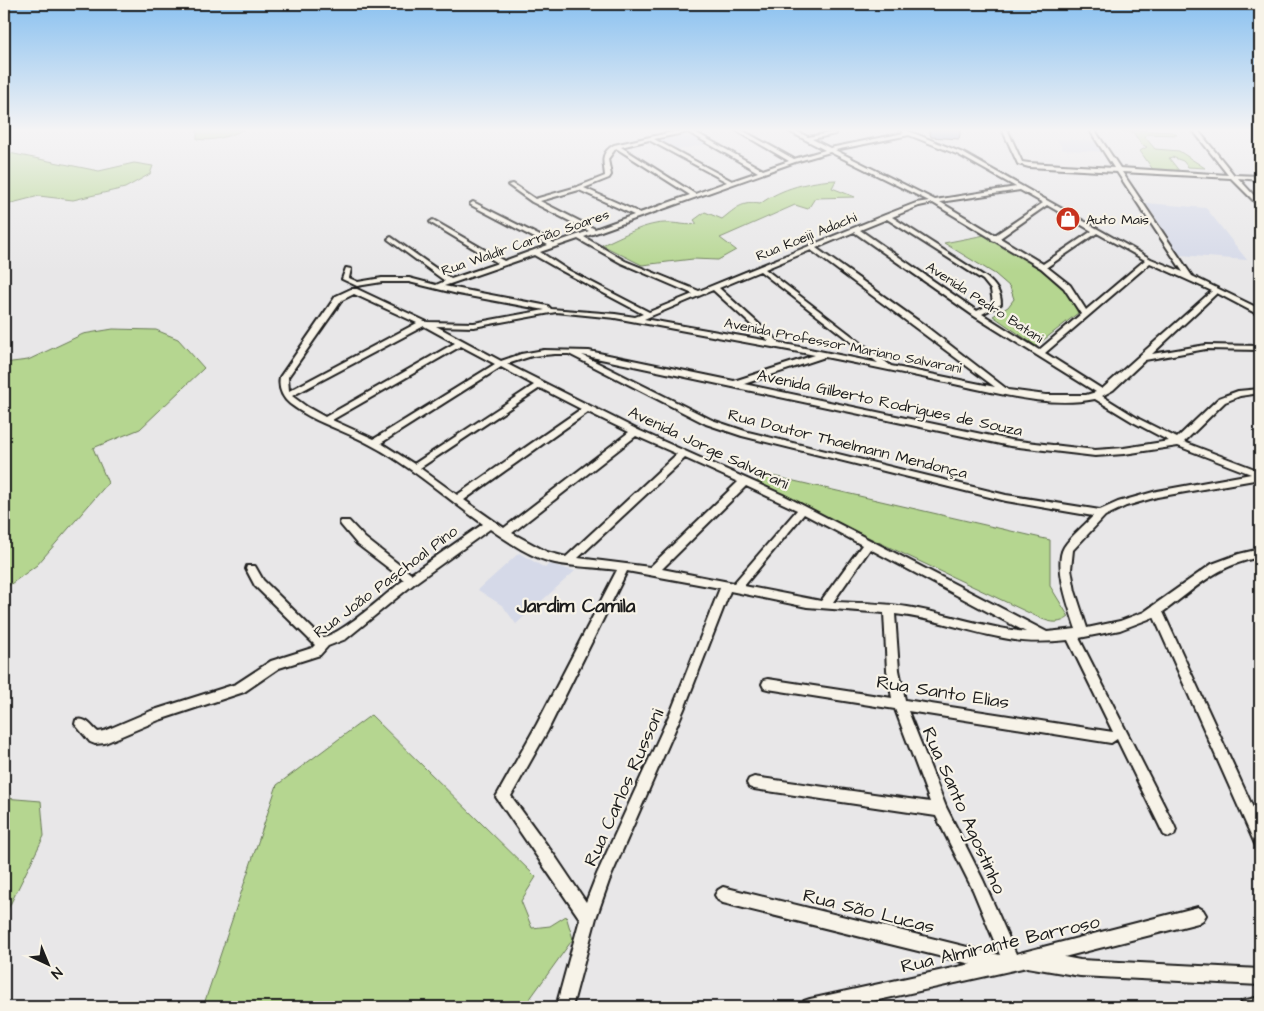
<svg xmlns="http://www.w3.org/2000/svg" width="1264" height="1011" font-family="'Architects Daughter',sans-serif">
	<rect width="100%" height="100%" fill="#e8e7e8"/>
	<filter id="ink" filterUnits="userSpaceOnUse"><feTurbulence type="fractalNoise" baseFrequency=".02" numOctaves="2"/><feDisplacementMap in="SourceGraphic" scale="10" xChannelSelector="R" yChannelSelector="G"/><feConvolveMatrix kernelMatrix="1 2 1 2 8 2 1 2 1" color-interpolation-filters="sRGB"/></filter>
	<g filter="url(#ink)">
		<g fill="#d5d9e8">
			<polygon points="690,133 707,144 676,150 655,140"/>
			<polygon points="1057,139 1097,141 1104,152 1063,150"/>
			<polygon points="1146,203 1206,208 1247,260 1180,255"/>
			<polygon points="519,553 545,568 549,564 575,571 516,624 503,606 478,590"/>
		</g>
		<g fill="#b5d690" stroke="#687956">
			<path d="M195 129H245C231 136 212 142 197 139V130Z"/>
			<polygon points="1112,129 1173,132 1177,135 1147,134 1145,137 1155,149 1179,151 1205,168 1188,167 1183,161 1172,157 1169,158 1180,172 1154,171 1140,151 1147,147 1141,144 1133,132 1113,131"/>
			<polygon points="4,152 99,171 134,163 153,166 150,174 125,188 73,200 39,196 4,205"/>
			<path d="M836 180 832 188 855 197 815 198 808 209 795 205 720 238 736 250 718 260 693 259 642 265 602 245C623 236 646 222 669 223 679 223 687 226 697 224L694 220 705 212 722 219C736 208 742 201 760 204 781 188 811 181 836 180Z"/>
			<polygon points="985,235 1034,264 1053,278 1069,292 1078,313 1036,346 993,316 1008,307 1014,299 1010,287 995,274 944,243"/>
			<polygon points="113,329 156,330 178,339 204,368 140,429 93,448 108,483 37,565 4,589 4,363 28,360 83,334"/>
			<path d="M768 475 1050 540V586L1069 617C1060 624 1052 623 1042 619L872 539 756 482Z"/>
			<polygon points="371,715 536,877 521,901 532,928 550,926 566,916 573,939 524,1007 203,1007 277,785"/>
			<polygon points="4,798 41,801 44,836 4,917"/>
		</g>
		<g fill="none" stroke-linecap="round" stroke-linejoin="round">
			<defs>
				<g id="minor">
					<path d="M686 129H697L693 131 763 170 789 161 734 129H740L794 159 825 150 785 129H792L808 137 835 132V134L812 139 830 148 904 133 902 130H906L963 153 1151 259 1183 272 1117 172 1029 167 1018 164 1002 129H1007L1022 162 1029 163 1114 168 1089 129H1094L1120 168 1228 175 1192 129H1197L1234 175 1260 176V180L1238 178 1260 202V207L1231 178 1122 172 1192 276 1260 309V314H1257L1217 293 1152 354 1206 345 1260 346V350L1206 349 1145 360 1113 390 1102 396 1139 419 1177 438 1219 398 1238 391 1260 389V393L1240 396 1225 402 1184 442 1260 471V479L1157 497 1126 506 1105 516 1073 550 1071 569 1075 591 1087 628 1120 621 1144 612 1212 564 1239 554 1260 549V557C1215 566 1199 586 1163 612L1260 823V846L1255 844 1154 617 1120 630 1079 638 1174 825 1176 830 1174 835 1169 837 1164 835 1117 739 1111 743 908 711 946 807 983 880 1016 954 1198 907 1203 910 1206 915 1203 920 1198 923 1064 957 1080 960 1260 969V985L1080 976 1027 967 847 1007H802L804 1001 810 999 971 964 723 903 718 900 715 895 718 890 723 887 1000 955 973 890 936 816 754 789 749 787 747 783 749 779 754 777 930 802 895 709 768 689 764 688 762 684 764 680 768 679 892 698 887 670 884 613 807 607 730 591 684 709 609 881 596 918 572 1007H556L580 919 496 797 537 724 617 570C597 567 575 567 555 563 532 558 509 542 490 529L415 583 346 639 328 646 320 655 279 668 244 692 159 720 105 743 95 744 90 742 75 724 76 720C86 717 91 726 98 732L104 731 151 711 236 684 271 661 312 648 315 645 255 586 246 569 247 566H255L263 580 321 637C337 639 388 592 404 580L357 544 341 525 340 523 341 521H349L365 538 411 574 483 524C445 497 410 465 369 444 344 430 313 422 290 404 282 397 278 388 280 377L336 296 351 289H357L427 322 474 323 545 310 458 294 409 282H382L357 286 342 279 346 268 351 269 349 278 358 282 382 278H409L436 285 445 281 389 240 388 239 391 237 451 279 498 263 431 223 430 222 433 220 504 261 548 245 471 205 470 204 473 202 554 243 589 231 532 202 508 185 513 184 535 199 577 187 605 176C604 162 599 154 614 145ZM688 132 758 172 732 181 654 139ZM909 135 959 155 1016 187 935 200 835 150ZM649 140 727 182 695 194 621 147ZM616 148 690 195 640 213 584 188 609 178 611 175 608 159ZM830 152 929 201 916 203 885 215 699 291 625 261 584 237 795 162ZM579 190 634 215 595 229 540 201ZM1020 190 1043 203 995 235 940 202ZM933 203 991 238 992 240 995 241 1041 268 1064 288 1081 314 1039 350 982 314 1001 304C1001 292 995 285 987 278L892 217 919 206ZM1047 205 1092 231 1043 264 1000 238ZM887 219 983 280 991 290 993 303 977 311 860 230ZM854 232 974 316 1096 392 1086 395H1046L1008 390 924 325 816 248ZM1097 233 1145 260 1086 310 1070 285 1047 267ZM578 239 621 263 693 294 649 312 566 269 540 252ZM811 250 995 387 891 366 765 269ZM534 255 562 271 643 314 635 317 615 314 551 309 548 306 444 286ZM1150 263 1212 291 1102 389 1045 353ZM760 271 878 363 780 343 719 288ZM713 290 769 341 644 319ZM354 294 417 323 289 391 288 377 342 300ZM556 312 615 318 815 355 734 381 589 351 544 350 521 354 501 361 436 326 474 327ZM424 326 455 343 325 417 307 407 292 396ZM461 346 495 364 374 439 332 420ZM555 354H569L706 424 742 436 1006 501 1093 516C1084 526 1071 536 1064 547 1053 565 1070 610 1076 629L1047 632 783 495 638 430 507 364 532 356ZM582 355 1010 446 1095 456 1124 454 1178 446 1251 474 1157 491 1118 502 1100 510 1006 495 748 432 712 420ZM825 357C870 366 914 375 959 385 1002 394 1050 408 1095 399L1133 422 1169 441 1124 448 1095 450 1010 440 744 384ZM501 367 534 385 414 464 381 443ZM540 388 581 409 457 495 420 468ZM588 412 629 432 504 528 464 500ZM636 436 677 454 566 557 547 552 512 533ZM685 458 738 482 650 567 578 558ZM746 486 797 510 734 583 662 569ZM804 514 862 545 821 601 744 586ZM870 549 1026 632C988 628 951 615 913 608 887 603 860 603 833 602ZM627 571 720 588 672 709 597 874 586 902 557 859 511 796 547 732ZM895 614C934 618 971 633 1009 639 1029 643 1048 642 1068 640L1113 732 905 700 899 670Z"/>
					<polygon points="1260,997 1260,1007 1240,1007 1242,1001"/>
				</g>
			</defs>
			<use href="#minor" stroke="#1c1c1c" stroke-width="4"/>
			<use href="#minor" fill="#f7f3e8" fill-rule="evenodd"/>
		</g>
		<polygon fill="#929ec8" stroke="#1c1c1c" points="929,129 961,129 959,139 931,137"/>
	</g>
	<linearGradient id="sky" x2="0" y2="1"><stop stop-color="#8ac1f0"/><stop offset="0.48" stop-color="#f5f4f5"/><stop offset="1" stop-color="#f5f4f5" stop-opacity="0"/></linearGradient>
	<rect width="1264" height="271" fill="url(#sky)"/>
	<defs>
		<symbol id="shop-disc" viewBox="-11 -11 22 22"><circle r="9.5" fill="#c8321e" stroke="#f7f3e8"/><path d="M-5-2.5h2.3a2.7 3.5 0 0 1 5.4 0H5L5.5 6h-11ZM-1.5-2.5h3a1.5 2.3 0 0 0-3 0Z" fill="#fff"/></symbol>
	</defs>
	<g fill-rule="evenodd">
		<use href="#shop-disc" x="1054" y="205" width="28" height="28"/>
	</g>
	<g text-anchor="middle" stroke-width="4.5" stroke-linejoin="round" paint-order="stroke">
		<g font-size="14" fill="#1c1c1c" stroke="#f7f3e8" text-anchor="start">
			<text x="1086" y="224">Auto Mais</text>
		</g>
		<g font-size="14" fill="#1c1c1c" stroke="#f7f3e8">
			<text transform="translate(806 236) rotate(-22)" y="5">Rua Koeiji Adachi</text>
			<text transform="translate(525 242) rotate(-19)" y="5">Rua Waldir Carrião Soares</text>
			<text transform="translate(985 302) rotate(33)" y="5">Avenida Pedro Batani</text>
			<text transform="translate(843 345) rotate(11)" y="5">Avenida Professor Mariano Salvarani</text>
		</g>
		<g font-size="16" fill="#1c1c1c" stroke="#f7f3e8">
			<text transform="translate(890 402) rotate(12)" y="6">Avenida Gilberto Rodrigues de Souza</text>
			<text transform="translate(848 443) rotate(14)" y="6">Rua Doutor Thaelmann Mendonça</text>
			<text transform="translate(709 447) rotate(25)" y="6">Avenida Jorge Salvarani</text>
			<text transform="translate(385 581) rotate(-37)" y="6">Rua João Paschoal Pino</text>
		</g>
		<g font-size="19" font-weight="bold" fill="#1c1c1c" stroke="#f7f3e8">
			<text x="576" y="612">Jardim Camila</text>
		</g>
		<g font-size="19" fill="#1c1c1c" stroke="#f7f3e8">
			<text transform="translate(943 691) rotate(9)" y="7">Rua Santo Elias</text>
			<text transform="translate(623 787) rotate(-66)" y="7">Rua Carlos Russoni</text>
			<text transform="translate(965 810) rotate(66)" y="7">Rua Santo Agostinho</text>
			<text transform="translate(869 910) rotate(14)" y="7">Rua São Lucas</text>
			<text transform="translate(1000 943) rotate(-13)" y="7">Rua Almirante Barroso</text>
		</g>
	</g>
	<rect width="1264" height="1011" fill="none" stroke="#f7f3e8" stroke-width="20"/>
	<rect x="10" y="10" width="1244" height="991" fill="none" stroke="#1c1c1c" stroke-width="2" filter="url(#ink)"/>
	<g transform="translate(48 964) rotate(136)" stroke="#f7f3e8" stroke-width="4" paint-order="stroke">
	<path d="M0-4L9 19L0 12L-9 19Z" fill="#1c1c1c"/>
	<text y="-8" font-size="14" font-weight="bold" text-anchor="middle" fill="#1c1c1c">N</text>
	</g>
</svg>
